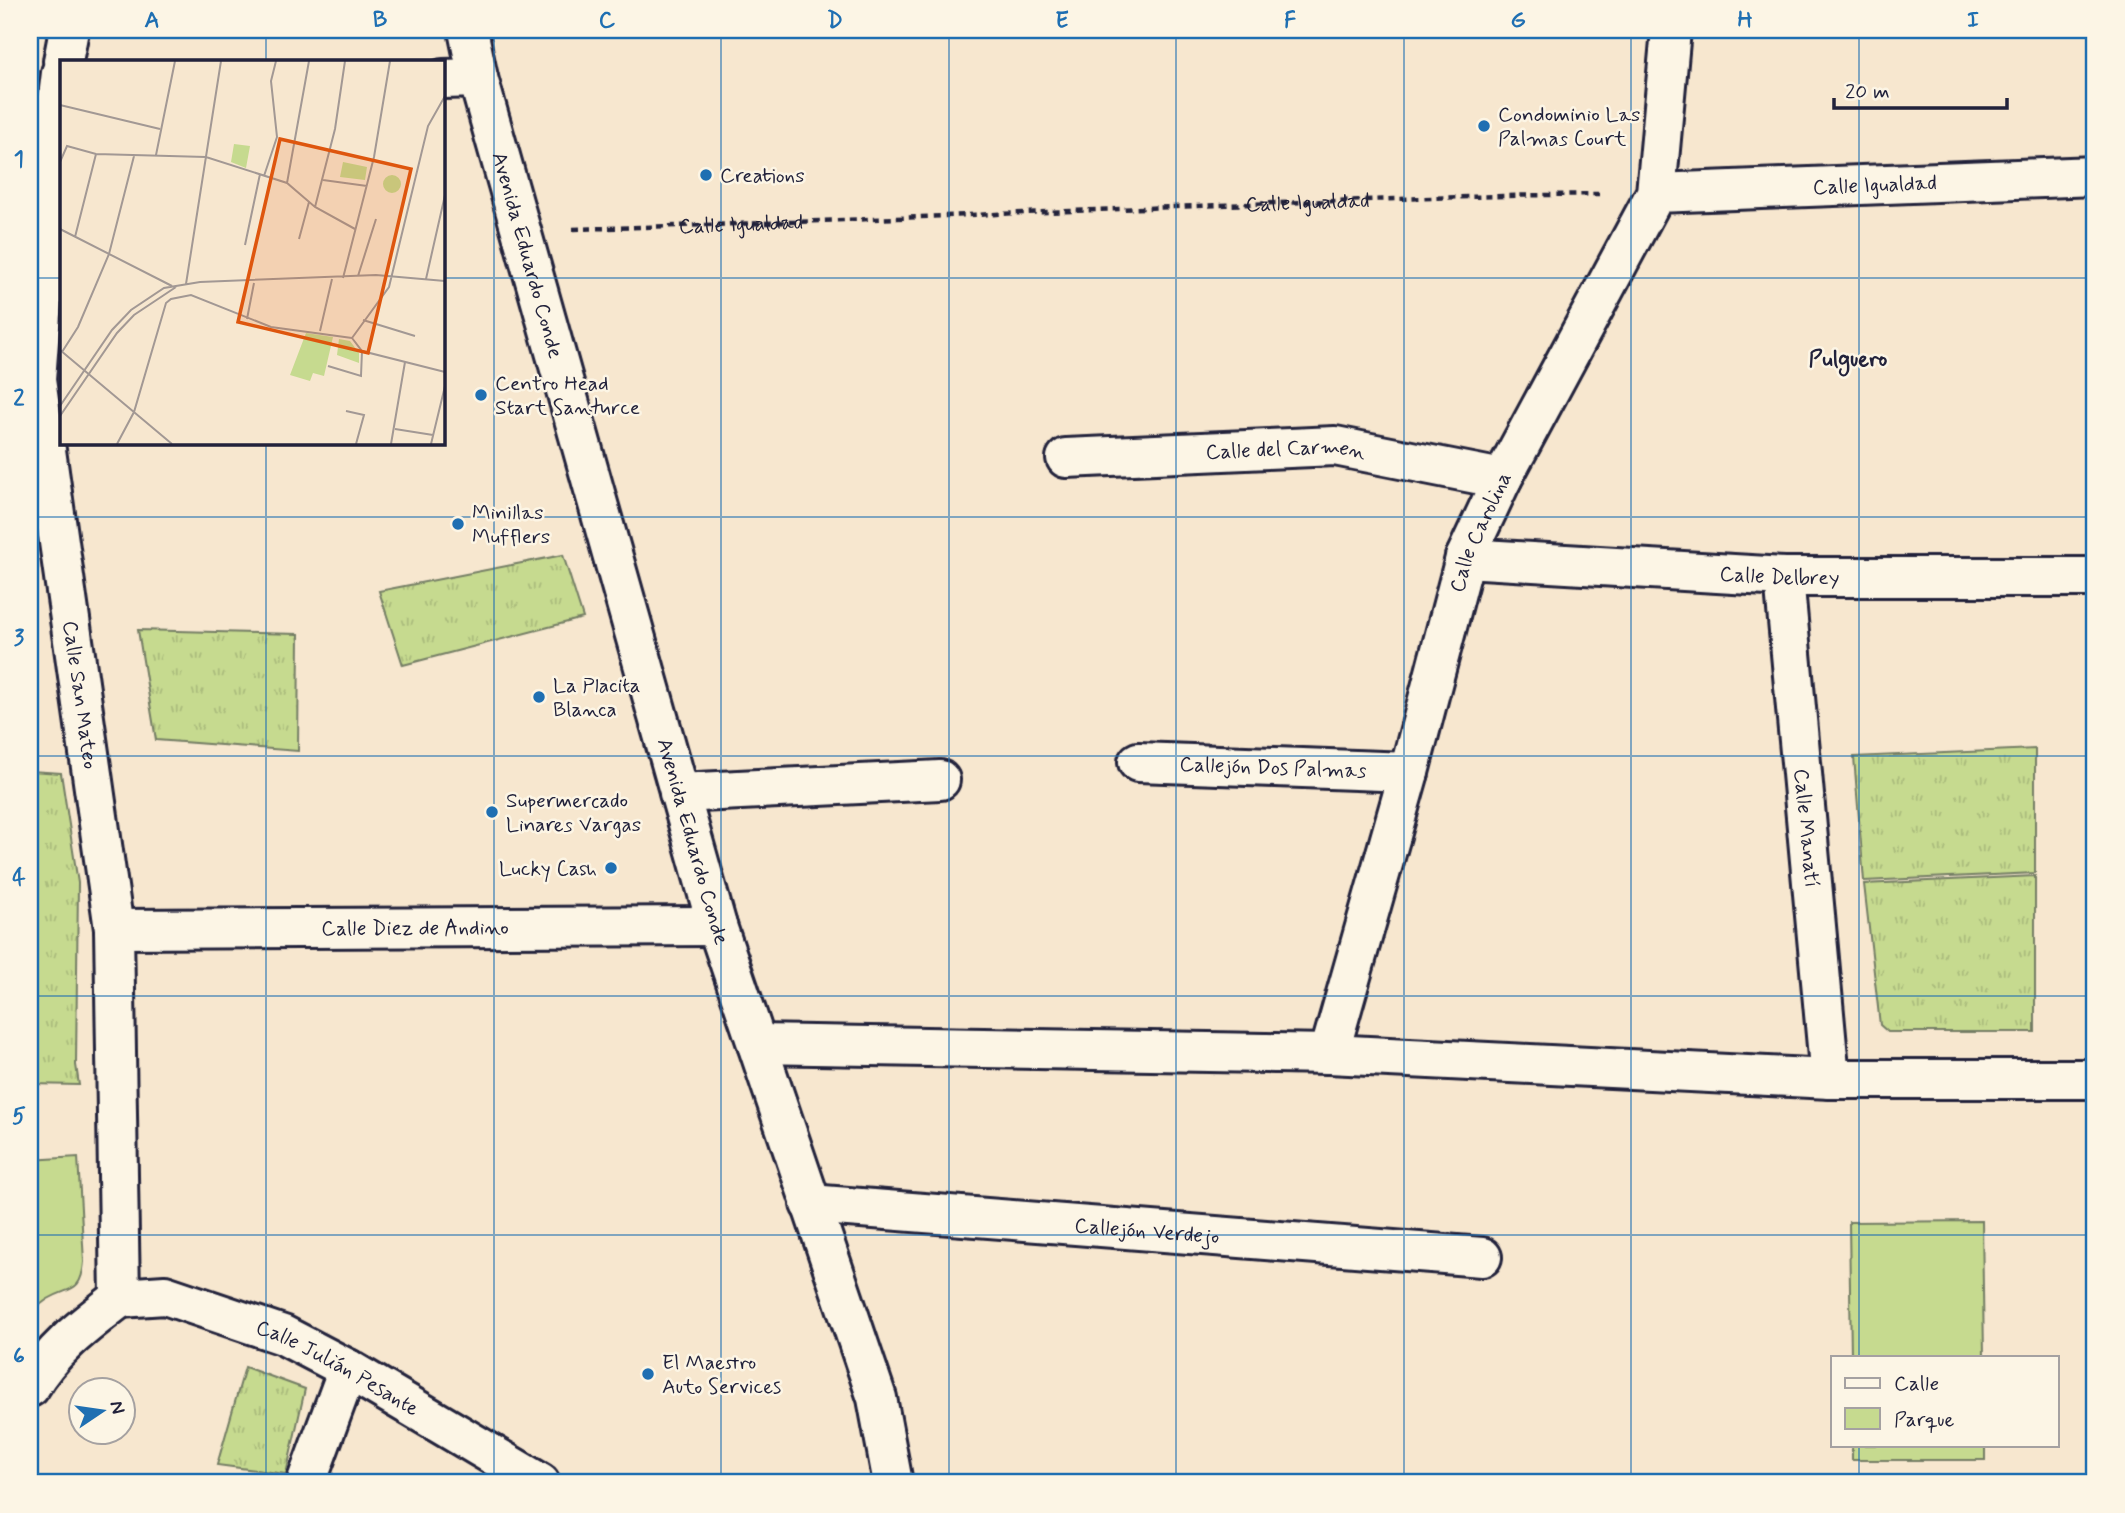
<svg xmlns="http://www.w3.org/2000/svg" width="2125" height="1513" font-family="Mynerve,sans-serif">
	<defs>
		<pattern id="grass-tufts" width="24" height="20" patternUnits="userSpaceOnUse" patternTransform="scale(1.75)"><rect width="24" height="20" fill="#c6da8f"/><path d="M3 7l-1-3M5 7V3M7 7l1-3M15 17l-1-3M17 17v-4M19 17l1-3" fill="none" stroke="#aabb7c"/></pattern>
	</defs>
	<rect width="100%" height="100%" fill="#f7e7cf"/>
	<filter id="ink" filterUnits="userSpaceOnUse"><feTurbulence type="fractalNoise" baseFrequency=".0143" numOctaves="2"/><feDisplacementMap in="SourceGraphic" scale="14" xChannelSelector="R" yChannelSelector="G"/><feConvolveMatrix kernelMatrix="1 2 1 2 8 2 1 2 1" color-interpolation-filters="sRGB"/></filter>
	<g filter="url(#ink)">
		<g fill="url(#grass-tufts)" stroke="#747e65" stroke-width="2">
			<polygon points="563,555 583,618 403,665 379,591"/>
			<polygon points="138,630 299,634 298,751 156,740"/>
			<polygon points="2035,749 2035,873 1864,881 1854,757"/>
			<polygon points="30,771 61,773 78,883 76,1065 79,1085 30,1084"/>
			<polygon points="2035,876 2035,1032 1888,1032 1880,1025 1864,884"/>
			<polygon points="245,1367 305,1389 286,1474 217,1465"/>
		</g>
		<g fill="#c6da8f" stroke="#747e65" stroke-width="2">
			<path d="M78 1157 84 1262C81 1294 70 1286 48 1299 42 1303 36 1308 30 1313V1160Z"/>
			<polygon points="1982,1221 1984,1357 1851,1357 1849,1222"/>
			<rect x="1852" y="1445" width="133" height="15"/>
		</g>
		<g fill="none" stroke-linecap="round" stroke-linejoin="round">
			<defs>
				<g id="minor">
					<path id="s2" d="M468 30 478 78 717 926 877 1398 893 1483"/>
					<polyline points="63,61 69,30"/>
					<path id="s3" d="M61 73 56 114 36 380 114 929 120 1298"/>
					<polyline points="443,79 478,78"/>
					<path id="s4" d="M1656 193 2095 176"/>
					<path id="s5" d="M1066 458 1335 446 1502 479"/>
					<path id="s6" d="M1465 558 1784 577H2095"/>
					<path id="s7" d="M1784 577 1830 1079"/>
					<path id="s8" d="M1138 762 1409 772"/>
					<polyline points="679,793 940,780"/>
					<path id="s9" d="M114 929 717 926"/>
					<polyline points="757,1044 1329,1054 1830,1079 2095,1079"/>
					<path id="s10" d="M1329 1054 1409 772 1465 558 1502 479 1656 193 1671 30"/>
					<path id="s11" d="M810 1204 1482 1257"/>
					<path id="s12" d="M120 1298 165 1295 283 1335 348 1369 540 1483"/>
					<path d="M30 1387C52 1349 85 1325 120 1298"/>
					<polyline points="306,1483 348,1369"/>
				</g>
			</defs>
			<use href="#minor" stroke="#22223b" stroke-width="44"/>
			<path stroke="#22223b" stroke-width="4.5" stroke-dasharray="7 5" stroke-linecap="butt" id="s1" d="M573 229C915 220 1257 200 1599 194"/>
			<use href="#minor" stroke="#fcf5e5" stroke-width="38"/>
		</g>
	</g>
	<path fill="none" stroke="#1f6fb2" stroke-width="2" stroke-opacity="0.55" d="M266 30V61M494 30V1483M721 30V1483M949 30V1483M1176 30V1483M1404 30V1483M1631 30V1483M1859 30V1357M30 278H61M443 278H2095M266 443V1483M30 517H2095M30 756H2095M30 996H2095M30 1235H2095M1859 1445V1483"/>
	<g fill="#1f6fb2" stroke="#fcf5e5" stroke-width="2.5">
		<circle cx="1484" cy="126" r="7"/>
		<circle cx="706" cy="175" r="7"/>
		<circle cx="481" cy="395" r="7"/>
		<circle cx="458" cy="524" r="7"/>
		<circle cx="539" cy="697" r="7"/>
		<circle cx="492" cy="812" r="7"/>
		<circle cx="611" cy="868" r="7"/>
		<circle cx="648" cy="1374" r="7"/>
	</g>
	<g text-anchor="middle" stroke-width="5" stroke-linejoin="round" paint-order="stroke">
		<g font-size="21" fill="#22223b" stroke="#fcf5e5" text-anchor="start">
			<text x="1498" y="121">Condominio Las<tspan x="1498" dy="24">Palmas Court</tspan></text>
			<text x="720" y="182">Creations</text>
			<text x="495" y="390">Centro Head<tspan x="495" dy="24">Start Santurce</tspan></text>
			<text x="472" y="519">Minillas<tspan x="472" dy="24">Mufflers</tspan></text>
			<text x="553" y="692">La Placita<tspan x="553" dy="24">Blanca</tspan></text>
			<text x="506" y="807">Supermercado<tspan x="506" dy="24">Linares Vargas</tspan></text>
			<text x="597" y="875" text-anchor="end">Lucky Cash</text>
			<text x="662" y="1369">El Maestro<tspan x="662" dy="24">Auto Services</tspan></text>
		</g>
		<g font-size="21" fill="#22223b" stroke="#fcf5e5">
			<text dy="7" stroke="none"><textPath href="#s4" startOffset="219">Calle Igualdad</textPath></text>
			<text dy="7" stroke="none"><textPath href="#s1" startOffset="735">Calle Igualdad</textPath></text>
			<text dy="7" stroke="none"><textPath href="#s1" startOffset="168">Calle Igualdad</textPath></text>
			<text dy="7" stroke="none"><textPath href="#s2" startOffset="233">Avenida Eduardo Conde</textPath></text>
			<text dy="7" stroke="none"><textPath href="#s5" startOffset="220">Calle del Carmen</textPath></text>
			<text dy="7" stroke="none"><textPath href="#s10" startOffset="544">Calle Carolina</textPath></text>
			<text dy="7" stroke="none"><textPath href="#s6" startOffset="315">Calle Delbrey</textPath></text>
			<text dy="7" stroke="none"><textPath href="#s3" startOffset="626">Calle San Mateo</textPath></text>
			<text dy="7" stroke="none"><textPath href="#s8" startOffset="135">Callejón Dos Palmas</textPath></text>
			<text dy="7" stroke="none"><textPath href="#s7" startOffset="252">Calle Manatí</textPath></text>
			<text dy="7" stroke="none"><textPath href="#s2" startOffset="842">Avenida Eduardo Conde</textPath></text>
			<text dy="7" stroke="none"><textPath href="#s9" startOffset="301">Calle Diez de Andino</textPath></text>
			<text dy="7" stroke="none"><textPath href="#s11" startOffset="338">Callejón Verdejo</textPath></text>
			<text dy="7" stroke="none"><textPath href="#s12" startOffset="233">Calle Julián Pesante</textPath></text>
		</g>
		<g font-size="23" font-weight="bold" fill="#22223b" stroke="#fcf5e5">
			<text x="1848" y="366">Pulguero</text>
		</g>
	</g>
	<g transform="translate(60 60)">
		<rect width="385" height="385" fill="#f7e7cf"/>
		<path d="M174 84 190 86 186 108 171 102ZM283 102 307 107 305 120 280 117ZM246 273 273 277 264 316 253 313 250 321 230 315Z" fill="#c6da8f"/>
		<path d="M323 124a9 9 0 1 1 18 0a9 9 0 1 1-18 0ZM279 279 290 281 299 293V303L277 295Z" fill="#c6da8f"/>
		<path fill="none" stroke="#a29894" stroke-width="2" d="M0 45 100 69M96 95 115 1M0 102 7 86 36 94 146 97 227 123 255 147 295 169M204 116 217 77 211 21 216 1M263 120 307 126M227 123 249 1M255 147 275 69 285 1M0 169 112 226M15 177 36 94M239 179 249 142M185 185 200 114M298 216 316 159M283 218 314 97 330 1M366 219 385 135M126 224 161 1M187 259 194 223M303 260 355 276M260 271 272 219M292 278 329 227 368 66 385 36M292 278 302 291 385 312M0 290 112 384M2 292 18 267 49 194 74 96M268 306 301 316 302 291M0 346 52 270 71 250 104 228 140 222 316 215 385 221M286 351 304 355 296 384M0 356 57 273 74 255 116 227M335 369 373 375M57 384 74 352 106 243 111 239 131 235 211 267 292 278M331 384 345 302M371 384 385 326"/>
		<path fill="#de560e" fill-opacity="0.15" stroke="#de560e" stroke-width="3.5" d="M220 79 351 109 308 293 178 262Z"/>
		<rect width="385" height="385" fill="none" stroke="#22223b" stroke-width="3.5"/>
	</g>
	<rect width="2125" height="1513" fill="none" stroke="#fcf5e5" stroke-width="77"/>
	<rect x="1831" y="1356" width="228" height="91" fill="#fcf5e5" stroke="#a5a1a1" stroke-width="2"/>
	<rect x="1845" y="1378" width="35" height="10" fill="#fcf5e5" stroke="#a5a1a1" stroke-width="2"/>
	<text x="1894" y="1390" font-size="21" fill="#22223b">Calle</text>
	<rect x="1845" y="1408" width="35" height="21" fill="#c6da8f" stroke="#a5a1a1" stroke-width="2"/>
	<text x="1894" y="1426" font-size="21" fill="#22223b">Parque</text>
	<g transform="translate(102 1411) rotate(77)"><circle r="33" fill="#fcf5e5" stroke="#a5a1a1" stroke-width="2"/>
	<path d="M0-5L12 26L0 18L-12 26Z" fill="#1f6fb2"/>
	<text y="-10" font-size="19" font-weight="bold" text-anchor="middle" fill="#22223b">N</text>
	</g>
	<path d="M1834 98v10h173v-10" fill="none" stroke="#22223b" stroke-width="3.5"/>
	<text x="1845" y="98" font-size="21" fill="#22223b" stroke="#fcf5e5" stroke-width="5" paint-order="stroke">20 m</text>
	<rect x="38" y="38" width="2048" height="1436" fill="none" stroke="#1f6fb2" stroke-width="2.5"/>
	<g font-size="23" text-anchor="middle" font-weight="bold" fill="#1f6fb2">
		<text x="152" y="27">A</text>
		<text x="380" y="27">B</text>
		<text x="607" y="27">C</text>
		<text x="835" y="27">D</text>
		<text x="1062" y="27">E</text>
		<text x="1290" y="27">F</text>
		<text x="1518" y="27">G</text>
		<text x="1745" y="27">H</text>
		<text x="1973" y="27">I</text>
		<text x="19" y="166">1</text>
		<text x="19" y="405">2</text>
		<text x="19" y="645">3</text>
		<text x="19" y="884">4</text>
		<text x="19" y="1123">5</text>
		<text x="19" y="1363">6</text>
	</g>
</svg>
